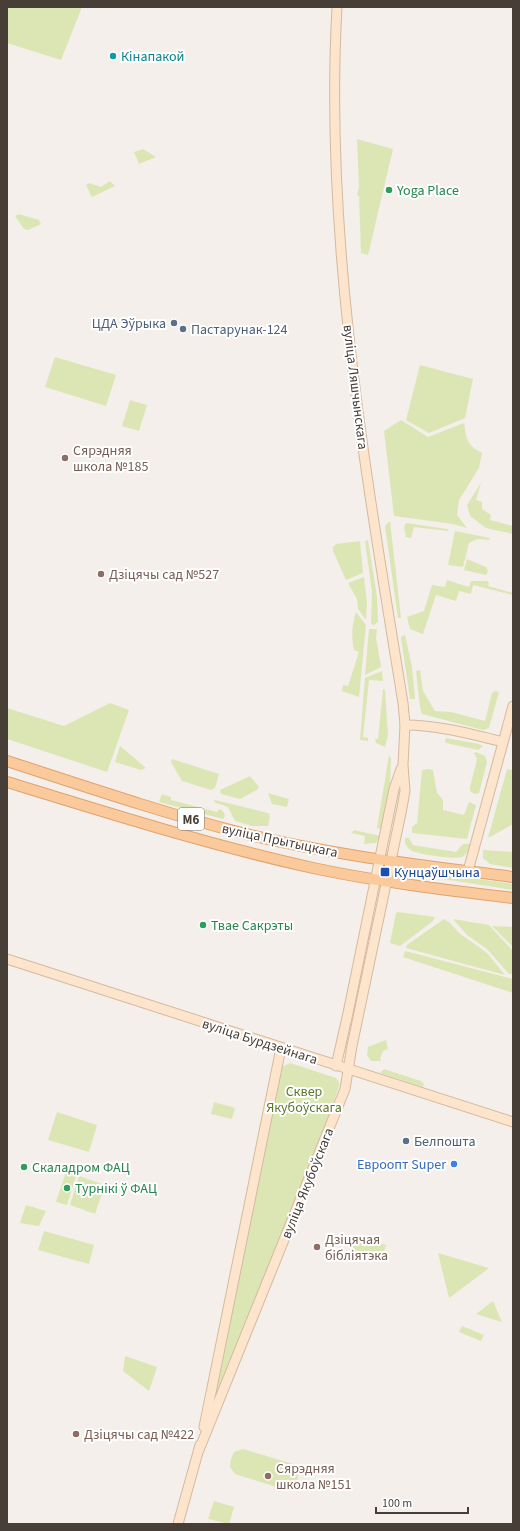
<svg xmlns="http://www.w3.org/2000/svg" width="520" height="1531" font-family="'Source Sans 3',sans-serif">
	<rect width="100%" height="100%" fill="#f4efea"/>
	<g fill="#dce6b5">
		<polygon points="7,7 82,7 61,60 7,43"/>
		<polygon points="357,139 393,149 368,255 361,253 359,196 357,195 359,187"/>
		<polygon points="143,149 156,157 139,164 134,152"/>
		<polygon points="110,181 115,186 92,197 86,185 89,183 101,187"/>
		<polygon points="19,214 39,220 41,224 28,230 24,229 15,216"/>
		<polygon points="55,357 116,375 106,406 45,387"/>
		<polygon points="420,365 473,379 465,418 429,433 406,420"/>
		<polygon points="130,400 147,405 139,431 122,426"/>
		<path d="M401 420 428 437 464 423C467 441 466 444 482 453L479 468 459 500 457 515 467 528 453 524 394 516 384 431Z"/>
		<polygon points="481,483 476,500 482,502 482,509 491,515 490,520 513,526 513,534 486,528 470,516 467,505"/>
		<polygon points="390,521 401,618 398,618 385,526"/>
		<polygon points="406,523 448,529 448,531 414,527 411,538 406,537 404,527"/>
		<polygon points="455,531 490,538 489,540 477,539 469,543 463,567 448,565"/>
		<polygon points="368,540 377,597 378,622 374,625 371,624 372,592 365,541"/>
		<polygon points="360,541 363,573 346,580 333,551 333,547 336,544"/>
		<polygon points="467,559 486,567 488,571 486,575 464,570"/>
		<polygon points="364,577 367,603 366,620 358,609 357,599 348,583"/>
		<polygon points="447,580 469,587 471,581 487,581 489,583 488,586 513,593 513,595 473,585 471,594 459,591 456,601 436,595 423,634 410,629 407,617 424,611 432,585 445,587"/>
		<path d="M356 612 366 625 359 697 342 691 343 685 348 686 359 652 354 650C351 636 352 625 356 612Z"/>
		<polygon points="369,629 377,629 376,638 381,667 365,675"/>
		<polygon points="405,635 412,667 415,699 410,699 401,638 402,636"/>
		<polygon points="420,670 423,691 435,711 451,712 485,721 492,693 495,691 499,692 489,728 483,730 422,714 420,707 416,671"/>
		<polygon points="382,671 383,681 369,680 363,737 368,738 368,741 360,740 365,678"/>
		<polygon points="383,689 385,690 388,735 385,747 376,743 375,739 378,739"/>
		<polygon points="110,703 129,710 107,772 7,739 7,708 64,726"/>
		<polygon points="446,738 479,744 483,746 478,750 446,743 445,741"/>
		<polygon points="120,746 146,768 141,770 115,762"/>
		<polygon points="476,752 485,756 487,762 479,793 474,794 470,791 470,787 477,759 474,753"/>
		<polygon points="389,755 391,758 390,787 381,829 377,828"/>
		<polygon points="172,759 219,774 215,788 211,790 182,781 171,762"/>
		<polygon points="429,769 433,770 437,793 443,800 443,810 464,815 469,802 476,805 467,839 412,833 412,827 417,823 422,770"/>
		<polygon points="507,769 513,770 513,824 488,838"/>
		<polygon points="250,776 259,787 257,790 240,799 221,794 220,790"/>
		<polygon points="268,793 289,799 287,807 272,804"/>
		<polygon points="162,794 171,797 171,800 217,812 219,809 223,811 225,816 223,819 159,802"/>
		<polygon points="215,800 268,813 270,816 268,826 252,826 235,821 228,807 214,802"/>
		<polygon points="354,830 380,836 376,843 364,844 365,836 351,833"/>
		<path d="M405 838H409L413 845 456 852 463 844H470C468 850 467 855 462 857 456 860 418 854 412 851 407 848 404 843 405 838Z"/>
		<polygon points="483,850 513,852 513,868 490,864 483,858"/>
		<polygon points="408,869 513,884 513,890 411,874 407,873"/>
		<polygon points="398,912 435,917 433,921 400,946 390,943 396,913"/>
		<polygon points="444,919 450,923 459,933 487,953 505,975 406,948 407,945"/>
		<polygon points="453,919 489,925 513,951 513,974 509,974 487,949 467,935"/>
		<polygon points="492,926 513,927 513,947"/>
		<polygon points="405,951 513,979 513,993 403,957"/>
		<polygon points="386,1040 388,1049 383,1051 380,1059 381,1061 371,1061 367,1055 368,1047"/>
		<polygon points="290,1063 336,1078 339,1082 339,1086 324,1129 211,1411 281,1072 282,1067"/>
		<polygon points="384,1069 421,1081 424,1084 423,1087 380,1073"/>
		<polygon points="214,1102 235,1108 232,1119 211,1114"/>
		<polygon points="57,1112 97,1125 89,1152 48,1140"/>
		<polygon points="67,1169 77,1173 67,1205 56,1202"/>
		<polygon points="79,1176 105,1185 95,1214 70,1205"/>
		<polygon points="26,1205 46,1211 39,1226 20,1223"/>
		<polygon points="44,1231 94,1245 89,1264 38,1250"/>
		<polygon points="355,1236 386,1245 382,1258 351,1249"/>
		<polygon points="438,1253 489,1268 449,1298"/>
		<polygon points="493,1301 502,1322 476,1314"/>
		<polygon points="462,1326 484,1335 481,1341 459,1332"/>
		<polygon points="125,1356 157,1367 149,1391 123,1371"/>
		<path d="M243 1449 293 1464C300 1473 299 1478 294 1487L286 1490 235 1474 230 1467 231 1459 234 1452Z"/>
		<polygon points="214,1501 234,1507 229,1524 208,1519"/>
	</g>
	<g fill="none" stroke-linecap="round" stroke-linejoin="round">
		<defs>
			<g id="secondary">
				<path d="M405 725C438 725 471 734 503 742"/>
				<polyline points="468,871 513,706"/>
				<polyline points="7,959 513,1122"/>
				<polyline points="336,1066 348,1013 394,789 401,769"/>
				<polyline points="204,1427 281,1048"/>
				<path d="M199 1450 345 1089 352 1046 402 808 405 791 403 765 405 725 403 703C366 474 324 240 337 7"/>
				<polyline points="178,1524 200,1445"/>
			</g>
			<g id="primary">
				<path d="M7 761C84 786 160 812 238 832 329 855 421 865 513 877"/>
				<path d="M7 782C108 813 209 845 313 868 379 882 446 890 513 898"/>
			</g>
		</defs>
		<use href="#secondary" stroke="#d5b99e" stroke-width="11"/>
		<use href="#primary" stroke="#dfa26d" stroke-width="12"/>
		<use href="#secondary" stroke="#fce5cc" stroke-width="9"/>
		<use href="#primary" stroke="#faca9d" stroke-width="10"/>
	</g>
	<circle fill="#0f9aa8" stroke="#fff" stroke-width="1.5" cx="113" cy="56" r="4"/>
	<g fill="#2e9e5b" stroke="#fff" stroke-width="1.5">
		<circle cx="389" cy="190" r="4"/>
		<circle cx="203" cy="925" r="4"/>
		<circle cx="24" cy="1167" r="4"/>
		<circle cx="67" cy="1188" r="4"/>
	</g>
	<g fill="#5c6f8a" stroke="#fff" stroke-width="1.5">
		<circle cx="174" cy="323" r="4"/>
		<circle cx="183" cy="329" r="4"/>
		<circle cx="406" cy="1141" r="4"/>
	</g>
	<g fill="#8d6e63" stroke="#fff" stroke-width="1.5">
		<circle cx="65" cy="458" r="4"/>
		<circle cx="101" cy="574" r="4"/>
		<circle cx="317" cy="1247" r="4"/>
		<circle cx="76" cy="1434" r="4"/>
		<circle cx="268" cy="1476" r="4"/>
	</g>
	<rect fill="#1a4fb4" stroke="#fff" stroke-width="1.5" x="380" y="867" width="10" height="10" rx="2"/>
	<circle fill="#3f7fe0" stroke="#fff" stroke-width="1.5" cx="454" cy="1164" r="4"/>
	<g text-anchor="middle" stroke-width="4" stroke-linejoin="round" paint-order="stroke">
		<rect fill="#fff" stroke="#7f7874" stroke-width="1" x="178" y="808" width="26" height="22" rx="3"/>
		<g font-size="13" font-weight="bold" fill="#483e38">
			<text x="191" y="824">М6</text>
		</g>
		<g font-size="14" fill="#0d838f" stroke="#fff" text-anchor="start">
			<text x="121" y="61">Кінапакой</text>
		</g>
		<g font-size="14" fill="#27864d" stroke="#fff" text-anchor="start">
			<text x="397" y="195">Yoga Place</text>
			<text x="211" y="930">Твае Сакрэты</text>
			<text x="32" y="1172">Скаладром ФАЦ</text>
			<text x="75" y="1193">Турнікі ў ФАЦ</text>
		</g>
		<g font-size="14" fill="#4e5e75" stroke="#fff" text-anchor="start">
			<text x="166" y="328" text-anchor="end">ЦДА Эўрыка</text>
			<text x="191" y="334">Пастарунак-124</text>
			<text x="414" y="1146">Белпошта</text>
		</g>
		<g font-size="14" fill="#483e38" stroke="#fff">
			<text transform="translate(356 387) rotate(83)" y="5">вуліца Ляшчынскага</text>
			<text transform="translate(280 840) rotate(12)" y="5">вуліца Прытыцкага</text>
			<text transform="translate(260 1041) rotate(18)" y="5">вуліца Бурдзейнага</text>
			<text transform="translate(307 1183) rotate(-68)" y="5">вуліца Якубоўскага</text>
		</g>
		<g font-size="14" fill="#785e54" stroke="#fff" text-anchor="start">
			<text x="73" y="455">Сярэдняя<tspan x="73" dy="16">школа №185</tspan></text>
			<text x="109" y="579">Дзіцячы сад №527</text>
			<text x="325" y="1244">Дзіцячая<tspan x="325" dy="16">бібліятэка</tspan></text>
			<text x="84" y="1439">Дзіцячы сад №422</text>
			<text x="276" y="1473">Сярэдняя<tspan x="276" dy="16">школа №151</tspan></text>
		</g>
		<g font-size="14" fill="#164399" stroke="#fff" text-anchor="start">
			<text x="394" y="877">Кунцаўшчына</text>
		</g>
		<g font-size="14" fill="#5b782d" stroke="#fff">
			<text x="304" y="1096">Сквер<tspan x="304" dy="16">Якубоўскага</tspan></text>
		</g>
		<g font-size="14" fill="#366cbe" stroke="#fff" text-anchor="end">
			<text x="446" y="1169">Евроопт Super</text>
		</g>
	</g>
	<rect width="520" height="1531" fill="none" stroke="#483e38" stroke-width="16"/>
	<path d="M376 1507v6h92v-6" fill="none" stroke="#483e38" stroke-width="2"/>
	<text x="382" y="1507" font-size="12" fill="#483e38" stroke="#ffffff" stroke-width="3" paint-order="stroke">100 m</text>
</svg>
